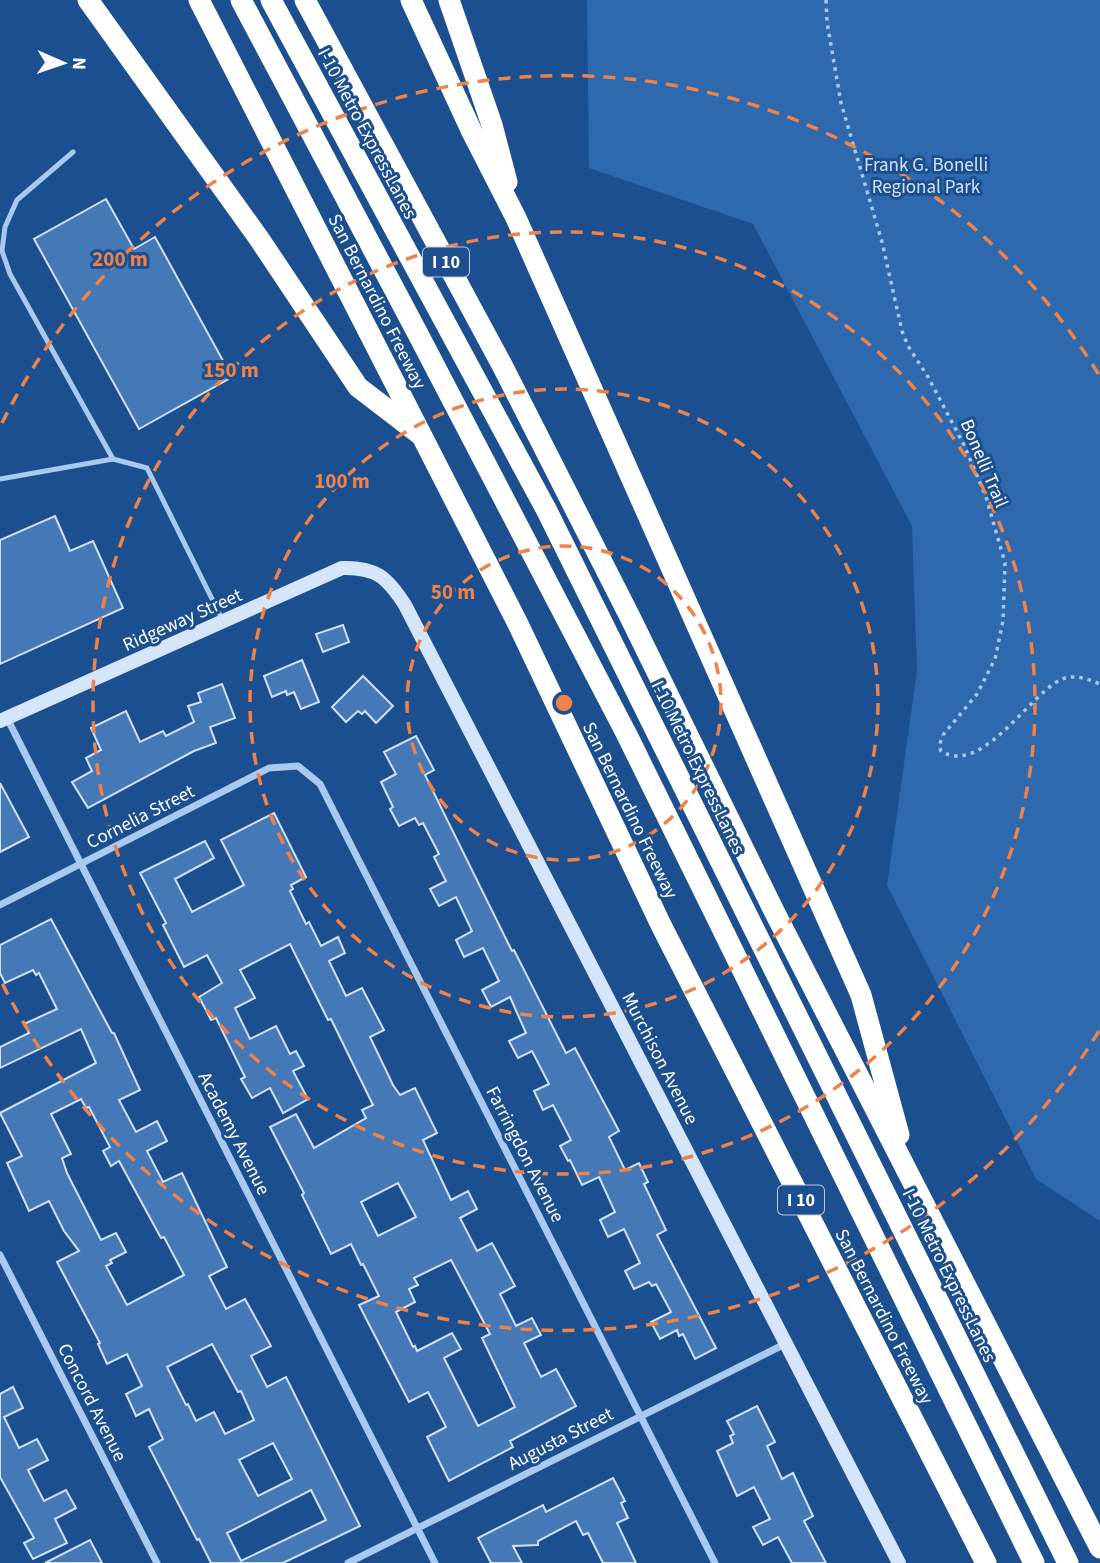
<svg xmlns="http://www.w3.org/2000/svg" width="1100" height="1563" font-family="'Source Sans 3',sans-serif">
	<rect width="100%" height="100%" fill="#1b4f8f"/>
	<polygon fill="#2e69ad" points="587,0 1100,0 1100,1221 1036,1179 887,885 917,671 912,526 753,224 589,168"/>
	<g fill="#4478b7" stroke="#cfe3fa" stroke-width="2" fill-rule="evenodd">
		<polygon points="106,199 134,249 155,237 232,377 139,429 34,239"/>
		<polygon points="55,516 70,551 93,541 123,608 0,664 0,540"/>
		<polygon points="343,625 349,642 323,652 316,634"/>
		<polygon points="302,660 319,702 301,709 294,692 287,695 286,691 272,697 264,676"/>
		<polygon points="363,676 393,706 376,723 365,711 362,714 358,711 346,722 332,707"/>
		<polygon points="222,684 235,718 210,727 216,743 194,751 88,808 72,782 92,771 86,758 101,750 91,728 126,711 140,742 163,731 166,736 194,722 188,706 201,702 198,693"/>
		<polygon points="416,736 434,770 425,775 512,951 514,950 566,1053 575,1048 619,1131 609,1137 625,1170 639,1163 648,1182 644,1184 666,1230 657,1235 716,1348 695,1359 683,1334 679,1336 677,1330 660,1339 651,1322 671,1312 656,1284 652,1286 649,1282 634,1289 625,1271 640,1263 624,1229 608,1237 600,1220 615,1212 599,1177 582,1185 570,1160 568,1161 560,1146 571,1140 553,1105 543,1110 534,1091 549,1084 532,1051 518,1058 509,1041 526,1033 510,997 491,1007 482,990 499,981 483,948 464,957 456,940 472,931 456,897 439,906 430,889 446,881 434,857 439,854 423,823 419,825 415,818 399,826 390,809 393,807 381,782 396,774 384,752"/>
		<polygon points="0,783 29,837 0,852"/>
		<path d="M274 813 306 877 291 885 293 889 290 891 306 924 309 922 321 946 338 937 345 953 329 961 346 996 362 988 384 1030 370 1037 393 1085 400 1095 415 1088 437 1133 423 1140 451 1200 468 1191 477 1209 460 1218 477 1251 492 1243 515 1286 500 1294 516 1326 532 1318 541 1335 524 1343 541 1377 556 1369 576 1406 510 1441 513 1447 449 1481 427 1437 446 1427 428 1392 409 1402 359 1305 379 1296 363 1264 361 1265 351 1244 331 1254 302 1195 304 1193 270 1127 296 1114 314 1148 366 1118 362 1110 373 1105 331 1019 328 1020 290 944 240 970 255 998 235 1008 250 1039 276 1026 290 1054 296 1051 304 1066 293 1071 308 1099 283 1113 270 1088 252 1098 241 1079 245 1077 216 1018 211 1020 199 997 222 983 207 955 184 967 163 925 166 923 140 873 205 841 214 858 175 879 192 912 244 885 221 840ZM398 1183 416 1217 378 1236 361 1202ZM451 1260 490 1334 482 1338 515 1407 478 1426 444 1358 461 1349 452 1333 417 1351 415 1346 413 1347 396 1312 415 1302 409 1289 418 1285 414 1278Z"/>
		<path d="M51 919 112 1033H114L140 1090 119 1100 136 1132 157 1121 167 1141 147 1151 163 1182 182 1173 227 1267 209 1276 226 1309 245 1299 271 1346 251 1356 267 1387 286 1377 360 1526 283 1563H211L199 1539 197 1540 149 1447 163 1439 149 1409 136 1416 126 1394 142 1386 127 1354 107 1364 98 1344 100 1343 57 1262 79 1251 64 1231 49 1201 29 1211 7 1163 22 1156 0 1113 96 1063 81 1029 0 1068V1047L29 1033 24 1024 57 1009 39 973 36 975 33 970 5 983 0 973V945ZM81 1099 86 1108 89 1107 110 1147 103 1151 111 1166 119 1161 161 1238 164 1237 184 1275 127 1305 106 1266 112 1263 110 1260 126 1252 116 1233 101 1240 67 1173 62 1158 71 1154 51 1114ZM212 1344 238 1392 241 1391 254 1420 225 1434 214 1412 196 1421 188 1404 186 1405 167 1367ZM273 1443 292 1479 258 1496 239 1460ZM311 1490 326 1520 241 1561 227 1533Z"/>
		<polygon points="13,1387 23,1408 4,1417 19,1448 37,1439 48,1460 28,1470 44,1501 66,1490 76,1508 55,1519 67,1543 33,1559 24,1543 34,1538 0,1477 0,1394"/>
		<polygon points="757,1406 775,1442 767,1446 782,1479 793,1473 813,1516 804,1521 826,1563 792,1563 778,1537 763,1545 753,1527 770,1519 754,1487 737,1496 717,1451 733,1443 730,1436 734,1434 727,1421"/>
		<polygon points="613,1478 625,1501 621,1503 628,1518 617,1523 636,1563 603,1563 588,1533 583,1535 576,1521 538,1541 538,1545 513,1546 522,1563 491,1563 478,1538 543,1505 546,1512"/>
		<polygon points="90,1540 102,1563 45,1563"/>
	</g>
	<g fill="none" stroke-linecap="round" stroke-linejoin="round">
		<path stroke="#a9c9ee" stroke-width="3.5" stroke-dasharray="3.5 5" stroke-linecap="butt" d="M826 0 827 22 841 103 882 242 902 331 908 346 928 377 964 445 986 497 1005 563 1003 621 995 659 977 694 943 735 939 746 941 751C982 777 1031 692 1062 679 1075 674 1088 679 1100 684"/>
		<g stroke="#a9c9ee" stroke-width="5">
			<polyline points="73,152 17,200 5,227 2,251 10,274 113,459"/>
			<polyline points="0,479 113,459 147,468 223,621"/>
		</g>
		<g stroke="#a9c9ee" stroke-width="7">
			<polyline points="7,718 435,1563"/>
			<polyline points="0,905 269,768 298,766 320,784 715,1563"/>
			<polyline points="0,1255 157,1563"/>
			<polyline points="348,1563 785,1344"/>
		</g>
		<path stroke="#d6e6fa" stroke-width="14" d="M0 721 342 568C376 567 387 577 405 605L899 1563"/>
		<g stroke="#fff" stroke-width="21">
			<polyline points="88,0 260,240 358,387 418,433"/>
			<polyline points="199,0 518,624 661,925 986,1563"/>
			<polyline points="241,0 419,336 627,735 1034,1563"/>
			<polyline points="271,0 547,511 1068,1563"/>
			<polyline points="305,0 502,365 630,617 774,911 1100,1548"/>
			<polyline points="411,0 472,132 516,218 861,995 899,1135"/>
			<polyline points="449,0 492,125 507,182"/>
		</g>
	</g>
	<g fill="none" stroke="#ee8249" stroke-width="3.5" stroke-dasharray="12 9">
		<circle cx="564" cy="703" r="157"/>
		<circle cx="564" cy="703" r="314"/>
		<circle cx="564" cy="703" r="471"/>
		<path d="M1099 1031A628 628 0 0 1 2 983M2 423A628 628 0 0 1 1099 375"/>
	</g>
	<g text-anchor="middle" stroke-width="6" stroke-linejoin="round" paint-order="stroke">
		<g fill="#1b4f8f" stroke="#bbcadd" stroke-width="2">
			<rect x="423" y="247.5" width="46" height="29" rx="5"/>
			<rect x="778" y="1185.5" width="46" height="29" rx="5"/>
		</g>
		<g font-size="18" font-weight="bold" fill="#fff">
			<text x="446" y="268">I 10</text>
			<text x="801" y="1206">I 10</text>
		</g>
		<g font-size="19" fill="#fff" stroke="#1b4f8f">
			<text transform="translate(368 133) rotate(62)" y="7">I-10 Metro ExpressLanes</text>
			<text transform="translate(378 301) rotate(63)" y="7">San Bernardino Freeway</text>
			<text transform="translate(985 463) rotate(67)" y="7">Bonelli Trail</text>
			<text transform="translate(182 619) rotate(-24)" y="7">Ridgeway Street</text>
			<text transform="translate(699 767) rotate(64)" y="7">I-10 Metro ExpressLanes</text>
			<text transform="translate(631 810) rotate(64)" y="7">San Bernardino Freeway</text>
			<text transform="translate(140 816) rotate(-27)" y="7">Cornelia Street</text>
			<text transform="translate(661 1058) rotate(63)" y="7">Murchison Avenue</text>
			<text transform="translate(235 1133) rotate(63)" y="7">Academy Avenue</text>
			<text transform="translate(526 1154) rotate(63)" y="7">Farringdon Avenue</text>
			<text transform="translate(950 1275) rotate(64)" y="7">I-10 Metro ExpressLanes</text>
			<text transform="translate(885 1316) rotate(63)" y="7">San Bernardino Freeway</text>
			<text transform="translate(93 1402) rotate(63)" y="7">Concord Avenue</text>
			<text transform="translate(560 1438) rotate(-27)" y="7">Augusta Street</text>
		</g>
		<g font-size="19" fill="#cfe3fa" stroke="#1b4f8f">
			<text x="926" y="171">Frank G. Bonelli<tspan x="926" dy="22">Regional Park</tspan></text>
		</g>
	</g>
	<circle cx="564" cy="703" r="10" fill="#ee8249" stroke="#1b4f8f" stroke-width="3.5"/>
	<g font-size="21" text-anchor="middle" font-weight="bold" fill="#ee8249" stroke="#1b4f8f" stroke-width="6" stroke-linejoin="round" paint-order="stroke">
		<text x="120" y="266">200 m</text>
		<text x="231" y="377">150 m</text>
		<text x="342" y="488">100 m</text>
		<text x="453" y="599">50 m</text>
	</g>
	<g transform="translate(63 63) rotate(92)" stroke="#1b4f8f" stroke-width="5" paint-order="stroke">
	<path d="M0-5L12 26L0 18L-12 26Z" fill="#ffffff"/>
	<text y="-10" font-size="19" font-weight="bold" text-anchor="middle" fill="#ffffff">N</text>
	</g>
</svg>
